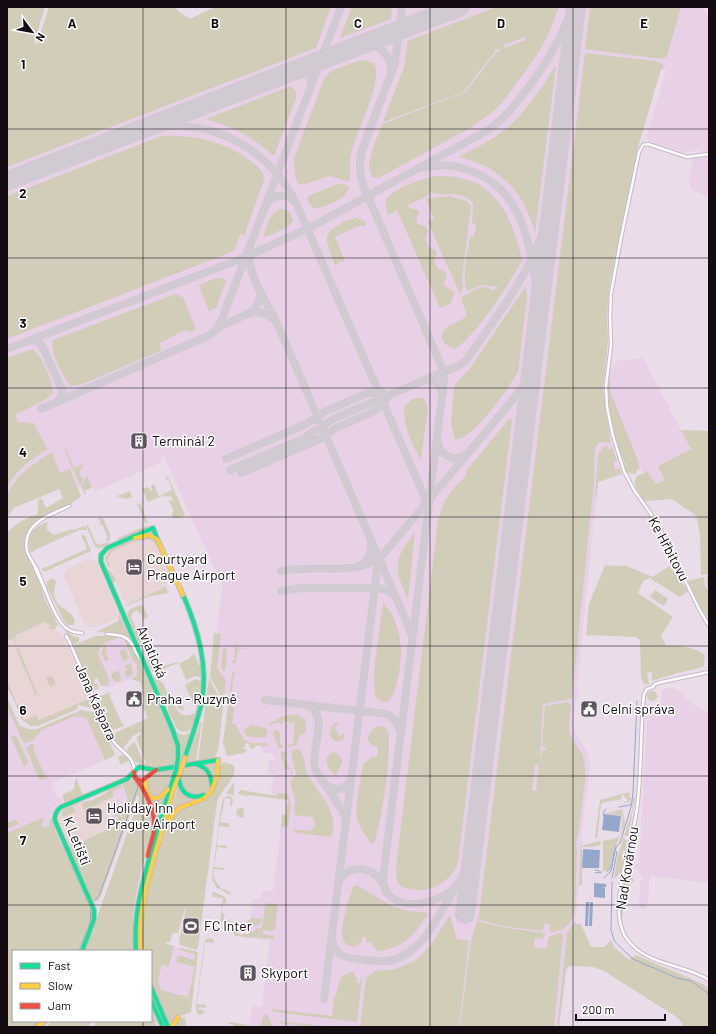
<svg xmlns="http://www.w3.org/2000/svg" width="716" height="1034" font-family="Barlow,sans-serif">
	<rect width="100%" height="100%" fill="#eadce9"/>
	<g fill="#e9d5d6">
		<polygon points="142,538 143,540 153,538 157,541 173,577 172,580 164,584 166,587 164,588 126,605 107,559 108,557 111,554 111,552"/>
		<polygon points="89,559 94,561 96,561 117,610 117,618 115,619 93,628 88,627 84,623 64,575 67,569"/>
		<polygon points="46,622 49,623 51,629 61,632 61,637 64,639 91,698 38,721 24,720 7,681 7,641 16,638 15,635"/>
		<polygon points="113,794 119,807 111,814 116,826 69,847 57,821 57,816 61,810 82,801 101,802 112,797"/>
	</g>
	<g fill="#e8d1e7">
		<polygon points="7,7 45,7 34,43 39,45 59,43 84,17 187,20 216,7 702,7 709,17 709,198 691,189 689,184 693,157 703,149 685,153 649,141 647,137 666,70 661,69 638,147 616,252 609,290 607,316 608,341 603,390 611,443 622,474 598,482 577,685 580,691 576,700 573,721 575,733 588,753 590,765 581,838 582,842 580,850 577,913 575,922 576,924 570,932 559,1027 262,1027 250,1025 252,1006 262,1007 270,940 243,937 243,934 248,934 250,924 247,924 248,920 250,920 253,899 243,898 243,897 261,899 262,890 273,892 282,816 287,816 289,800 288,797 271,795 274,774 268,773 269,760 275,761 274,755 270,753 263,754 262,747 260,745 250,747 249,742 245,743 232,728 230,694 223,693 215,676 219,634 217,633 222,586 164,456 160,457 162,462 94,492 91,483 75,489 72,483 14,508 7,517"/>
		<polygon points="643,358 691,449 658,466 665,481 655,484 647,472 643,474 610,391 610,372 615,368 616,361"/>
		<polygon points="118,638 124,639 134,663 136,662 138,666 136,667 136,674 131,679 108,688 107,686 109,683 98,655 103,644"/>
		<polygon points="664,688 672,688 680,692 691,703 703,710 709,712 709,883 650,876 648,904 646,904 645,909 639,909 640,882 643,878 634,866 639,862 648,709 652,709 662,701 662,690"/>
		<polygon points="7,698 19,725 23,727 27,734 81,711 112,757 54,782 51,790 54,790 57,797 61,797 63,801 55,806 49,819 77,886 13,951 13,1027 7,1027"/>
		<polygon points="123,786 128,797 119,811 122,817 117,815 119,819 114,821 111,814 119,807 113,791"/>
		<polygon points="174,946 198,952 192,998 161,990 158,980 162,965 170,967"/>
	</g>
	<g fill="#d1cdb9" fill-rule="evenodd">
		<polygon points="7,7 45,7 34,43 37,44 49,7 175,7 179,12 190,19 215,7 331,7 316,48 7,167"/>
		<polygon points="352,7 392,7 391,19 340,38"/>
		<path d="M496 7H559L548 35 537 55 505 99 495 110 470 128 379 178 372 177C364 162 377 139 382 124L465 92 496 53 501 50 500 49 497 50V48L495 49V52L463 92 383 122 404 67 408 41ZM525 37 526 40 505 48 504 45Z"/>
		<polygon points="590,7 681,7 667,56 665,58 661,59 585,49"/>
		<path d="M585 53 656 61 661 63 664 67 663 69H661L638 147 616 252 609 290 607 316 608 341 603 390 611 443 600 442 595 448 594 482 572 698 570 699 543 704 540 758H541L542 751 546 750V748L542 747 545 706 568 702 571 705 569 724V731L572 738 582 754 585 764V781L579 829 576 842 577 853 575 911C572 923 563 933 550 932V924L544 923 543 931 503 926 477 919 478 916H481L479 915ZM535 765H539L536 791H532Z"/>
		<path d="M364 60 374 63C384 80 357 131 352 150 349 160 350 170 350 181H347L330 176 302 185 298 183 295 175 294 158 324 79 331 71 357 61Z"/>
		<path d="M555 66H556L535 233C524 192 501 167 459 157 475 148 493 140 507 128 523 115 545 84 555 66Z"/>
		<path d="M291 86 296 91V98L274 156C260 144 246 134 229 127 222 124 213 122 206 119Z"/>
		<path d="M161 136C192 134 225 141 251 161 258 167 264 171 264 180L244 236 241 234 240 235 234 251 7 339V196Z"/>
		<path d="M436 176C494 175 510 210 522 260 511 281 474 340 454 349L445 344 441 337C446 321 459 325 467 315L461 298 463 296 481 287 490 288 492 291 494 289 498 288V287L481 285 467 291C461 279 468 252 470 237H474L476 224 472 223 473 204C464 188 441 198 431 192L428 196 408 205 409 208 418 210 419 212 416 219 418 224 426 226 428 231 425 239 428 247 436 250 437 253 434 261 438 269 445 271 447 276 444 283 446 287 453 290 455 293 450 304 440 308 397 210 388 215C386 209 385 204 387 199 393 188 424 178 436 176Z"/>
		<path d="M337 184C342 183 346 184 349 188 347 191 346 194 344 196 340 200 319 210 314 208 310 206 309 201 307 198L308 196Z"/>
		<polygon points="450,196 467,201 471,206 462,279 463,288 460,294 428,222 434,219 426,199 439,197"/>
		<path d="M280 209C288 208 292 214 293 221L288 227 263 238C267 228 269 213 280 209Z"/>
		<polygon points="356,218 363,220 367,224 362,227 361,225 335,237 345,261 342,262 339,261 338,261 339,264 335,265 327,243 327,236 331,230 344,221"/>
		<polygon points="216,278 223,278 226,281 216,308 209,311 199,286 201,284"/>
		<path d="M526 286 527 298 518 373H517L516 375C506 392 474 438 455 440L451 423 454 388 456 383 471 367Z"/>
		<path d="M175 294 183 297 196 330 189 332 185 330C176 334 169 339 160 343L161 348 160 351 99 377 82 384 71 386C63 377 49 351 53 340Z"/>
		<path d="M32 349C42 354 53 382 53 393L43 401 15 415 18 422 34 423 42 439H43L46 447 50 448C32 458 17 469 7 487V358Z"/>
		<path d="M615 367 610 372V391L637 458 640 469 637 470 636 473 634 474 626 472 625 468 626 467 622 455 620 456C613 428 605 400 609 371Z"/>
		<path d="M424 398 428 408 421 460C412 444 403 426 404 407L412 399Z"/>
		<path d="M509 419 512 420 458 863C450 882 430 894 409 889 405 888 401 887 398 883 396 879 396 873 396 867L438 521C442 502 452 488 467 475L466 471Z"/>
		<path d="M681 430 709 431V588L707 586V574L701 575 700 535 697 519 695 515 672 499 644 501C639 493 631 485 637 476L647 472 649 473 655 484 665 481 658 466 691 449Z"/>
		<polygon points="608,446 607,449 611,449 612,446 617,460 613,462 615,470 620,469 622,474 598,482 596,500 595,496 598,456 603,447"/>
		<polygon points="66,447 68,448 66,449 74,468 82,464 83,466 79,472 83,480 80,486 65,451"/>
		<path d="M53 452 54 453 53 456 60 473 70 469 81 496 78 499 72 502V503L49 513 40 519 30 528 26 536V552L39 581 46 602 58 625 54 630 48 628 50 627 49 623 47 624 45 622 16 635V637L14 639 16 645 19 644 13 647 15 645 12 639 7 641V533C13 525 28 517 38 514V500L42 499 46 508 63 498 59 489 14 508 7 517C7 511 6 504 7 498 11 478 36 461 53 452Z"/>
		<polygon points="87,476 92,487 85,491 86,494 85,495 81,487"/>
		<polygon points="168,477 185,515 180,518 173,518 172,515 173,514 172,512 174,511 168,499 171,501 173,500 171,496 166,497 164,495 148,502 142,489 148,487 151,491 152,491 151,486 154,484 159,496 172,490 168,479 166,480 165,478"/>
		<path d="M130 491 132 497C126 500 123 499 117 496Z"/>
		<polygon points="137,503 141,504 148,523 145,523"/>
		<polygon points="99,517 103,518 110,534 110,540 107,541 106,539 108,538 102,524 100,525 99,523 101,522 100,520 98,519"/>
		<path d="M48 522 47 526V530L54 535 72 529 73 530 85 526 87 530H79L35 550 31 553C24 539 33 526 48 522Z"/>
		<polygon points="89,523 88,525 96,544 98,543 99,545 109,542 107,545 99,548 96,547 97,547 95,546 86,526"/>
		<polygon points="148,525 145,529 120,540 118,539 118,538"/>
		<path d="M415 532 408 600C404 589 396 575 398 563 399 552 409 541 415 532Z"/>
		<polygon points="83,534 85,536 91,551 46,571 43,571 42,569 87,549 85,543 81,536"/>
		<polygon points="144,535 147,535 153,538 143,541 142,538 111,552 111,554 107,558 110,567 108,567 105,558 110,550"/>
		<polygon points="103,559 107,569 112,573 116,580 112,584 103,563"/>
		<path d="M605 565 619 566 624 565 653 577 669 566 688 591 680 597 651 579 652 577 643 581 638 593 673 617 661 635 666 646C678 644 696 648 705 655L704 666 696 669 677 673 652 681V672L647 673 649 684H644L641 678 640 640 636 637 586 635 589 604Z"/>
		<polygon points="704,577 705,586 709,590 709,620 701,608 688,581"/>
		<path d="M53 578 56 582C47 610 72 606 75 621L73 625H68L64 621 47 587V581Z"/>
		<polygon points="166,587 168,593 150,596 126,606 124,603 126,605"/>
		<polygon points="655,590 668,599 664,606 650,597"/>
		<path d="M383 603C395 613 400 634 401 648 402 658 396 723 375 696L374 678 375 662Z"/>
		<polygon points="140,605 143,606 148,617 142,620 142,614 137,610 133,612 131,617 144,647 137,639 127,614 130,609"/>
		<polygon points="120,613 131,639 118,633 96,632 118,621 119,614 128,633"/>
		<polygon points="64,629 74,637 79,637 79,642 72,645"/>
		<polygon points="214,633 221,634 217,668 226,681 224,698 223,694 221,697 210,677"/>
		<path d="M95 636H117L118 638C107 642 102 642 98 654L110 681 107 686H101L97 678 94 680 95 684 97 683 99 688 93 691 73 646Z"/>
		<polygon points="237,637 237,648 250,649 238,649 235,669 235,663 231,662 234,660 235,648 232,647 236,647"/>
		<polygon points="224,638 223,648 227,649 226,659 227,660 224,673 221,667"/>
		<polygon points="124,639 131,643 134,648 174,740 176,751 174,764 152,768 149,767 136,762 128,752 127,749 132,743 135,742 144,764 146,763 137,740 137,737 141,734 140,732 133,736 123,748 118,745 113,737 115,733 148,718 137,694 144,691 140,682 131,679 136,676 137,671 136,667 138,666 136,663 134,663"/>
		<polygon points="106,645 107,649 105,650 109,660 105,661 101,653 104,646"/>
		<polygon points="20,647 18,648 37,693 39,692 35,695 33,694 35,693 16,649 14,650"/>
		<polygon points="125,649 129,658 123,661 119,651"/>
		<polygon points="194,653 201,669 201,677 195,676 186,680 179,663 189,659"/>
		<path d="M147 654 154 669 177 662 178 663 161 670V674L158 676C149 670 148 664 147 654Z"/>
		<polygon points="131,663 133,673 130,676 127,677 124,672 127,670 125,666"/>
		<polygon points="118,670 121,678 119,682 117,682 113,680 111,674"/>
		<path d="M234 671 236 672 234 674 230 705 234 709 232 724H235C239 729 241 736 244 739 249 745 261 743 267 743L268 745 263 747 261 745 262 747H261L260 745 255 746 254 749 250 748 249 743H246L245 747H243L244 749H247L245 753 227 756 223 743 232 673Z"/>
		<polygon points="151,675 163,683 168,695 165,705"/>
		<polygon points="52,676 56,684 50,687 46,678"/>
		<polygon points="209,678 221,701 224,701 218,751 214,758 198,761"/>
		<path d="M196 679 200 681 201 684C199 698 198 717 190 730 179 736 175 726 172 718 170 715 168 712 168 708 167 705 169 702 170 699 177 707 179 721 195 713L196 707 194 706 185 685Z"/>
		<polygon points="7,681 24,720 36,715 39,720 91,698 96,709 78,705 77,709 38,726 31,726 21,719 15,702 7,687"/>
		<circle cx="652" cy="696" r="5"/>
		<polygon points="110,692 111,693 109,694 122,724 124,724 125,725 111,731 97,701 98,697"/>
		<path d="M7 698 19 725C24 727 30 731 37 729L81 710 98 713 115 755 105 760 88 722C86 717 82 716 76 717L75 716 42 730 32 741 25 743 22 740 7 706Z"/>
		<polygon points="179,698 184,709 183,711 178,708 175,700"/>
		<polygon points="298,714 306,721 306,732 299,737 297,745 289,747 287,746 288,745 293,744 295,723 283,721 283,724 280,724 279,722 272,724 272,726 269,724 283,716"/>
		<polygon points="201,721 202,721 196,761 186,763"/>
		<path d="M337 722 340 723 334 728 335 729 336 728 339 736 344 733V737L343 739C336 744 334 741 329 735L332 726Z"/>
		<polygon points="251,725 265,728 268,732 266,737 263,738 246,736 244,730"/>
		<path d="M379 726H383L388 731C393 746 381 830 373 845 367 838 359 827 357 818 355 803 361 779 363 764L372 757H377L378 747 373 746 367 739 372 729Z"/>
		<polygon points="274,730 279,731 281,739 279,739 281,745 283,745 283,746 281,749 278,747 273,734"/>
		<polygon points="191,732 179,767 181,751 176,733 184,735"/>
		<polygon points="13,735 17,737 28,762 27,765 24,767 11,737"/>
		<polygon points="31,744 35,746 33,748 45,776 47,775 47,778 41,780 38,777 27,750 27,747"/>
		<path d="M299 749C306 757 304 767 308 776 320 795 341 815 331 837L297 833 292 829 310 831 316 824 312 817 294 815 295 800 290 783 296 774 291 754 293 750Z"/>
		<polygon points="282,751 285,752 287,754 285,756 289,768 291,768 293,773 292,775 291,769 285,770 280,754"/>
		<path d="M333 752 337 753 343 761 336 775C329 771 326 766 327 757Z"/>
		<polygon points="121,755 126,756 130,760 121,765 118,758"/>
		<path d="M224 762 233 765C235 768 235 770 234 774 230 784 221 790 217 802L198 948 196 950 180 945 179 941 186 909 185 908 178 933H172L170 942H167L166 944 174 946 169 967 162 965 158 980 161 990 188 997 195 967 176 962 178 955 194 960 195 954 179 950 181 948 198 952 191 1012C181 1018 175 1011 171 1027H170L151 982V951H143C139 913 149 882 160 847 164 835 167 822 176 813 184 804 204 804 210 795 217 786 213 768 224 762Z"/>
		<polygon points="212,763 215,766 213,777 209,770 204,765"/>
		<path d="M199 767C204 769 208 772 210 778 216 800 179 801 181 780 182 776 184 772 185 768Z"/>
		<path d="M173 769 166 790 160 797H153L149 793 147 783C151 772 162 771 173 769Z"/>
		<path d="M177 775 141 897 137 930 139 951H138C134 919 142 890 150 860 158 831 168 803 177 775Z"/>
		<polygon points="76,778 83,795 65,803 62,795 73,790"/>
		<path d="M132 780C145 783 153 819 153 831 140 873 130 907 134 951H85L139 800V796H137L99 900 95 902 92 899 69 847 116 826 114 821 119 818 117 815 114 816 113 814 118 812 121 817H122L119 811 128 798 122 783Z"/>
		<polygon points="234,782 234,796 230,794 226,794"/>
		<polygon points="120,785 122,787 113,791 113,797 101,802 101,803 86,810 84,810 82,804 83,802 92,800 104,794 110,789"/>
		<polygon points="178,786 185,795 195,800 184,804 169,817"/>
		<polygon points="240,790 277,796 277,793 288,794 291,806 288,826 281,827 282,815 286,815 288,800 247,795 247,796 238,794"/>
		<polygon points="630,792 629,797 631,799 629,802 624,803 624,802 628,801 624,795 622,795 620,800 605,802 601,804 597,838 595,838 600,800"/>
		<polygon points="227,796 231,797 233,799 232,806 230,806 231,799 225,798 220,822 228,823 230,826 228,827 219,826 217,845 227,846 227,848 217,847 214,867 224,868 225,870 214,869 213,877 215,877 214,879 222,890 224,889 231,893 230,895 216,887 212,878 221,807 223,799"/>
		<polygon points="633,797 635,798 628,836 624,836 632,811"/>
		<polygon points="149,798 156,801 165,798 157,825"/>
		<polygon points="72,806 74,808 75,812 63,817 62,811"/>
		<polygon points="240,808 244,809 243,818 239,817 236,814 237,809"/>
		<polygon points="622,809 625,824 621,835 623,816 604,813 605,812 608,813"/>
		<path d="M50 817C56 830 58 842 67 853L92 910V919L81 951H13V1021H43L35 1027H7V833L42 818 44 820 42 823 44 828 50 825 49 820Z"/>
		<polygon points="16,819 19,824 7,829 7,823"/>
		<polygon points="620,837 614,849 610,869 608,871 603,871 603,841"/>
		<polygon points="623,838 627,841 625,851 623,850 622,858 623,868 620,874 614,878 617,859"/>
		<polygon points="600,841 601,843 600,845 591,847 582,847 582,885 579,886 580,850 581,846"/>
		<path d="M629 876 633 878 634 881 624 890 622 924C619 908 622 894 625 878Z"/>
		<path d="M356 885 392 906 404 910 428 913C420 927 408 943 392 948 387 950 382 950 377 951L371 943 366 942V937L363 936 362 942 354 947C350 946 346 945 344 941 338 930 349 899 353 887Z"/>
		<polygon points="214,892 223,896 226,899 226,903 223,904 222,912 224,914 224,920 235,922 237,923 237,933 242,935 243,934 248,934 249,932 254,932 256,928 259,928 258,938 235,936 233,932 234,923 222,921 221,926 220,922 223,898 213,897 212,893"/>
		<polygon points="268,903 276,904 278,907 275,929 272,931 263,930 263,934 273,936 274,938 273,941 272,939 259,938 260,928 262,928 265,906"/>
		<polygon points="449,916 451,918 457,939 469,941 459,1027 360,1027 366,978 375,971 396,969 410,963 419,958 431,945"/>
		<polygon points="250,918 261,919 260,924 256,926 247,924 248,920 250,920"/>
		<polygon points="477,921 502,927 543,933 545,935 543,939 535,938 534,947 547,949 548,939 550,936 560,933 563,935 554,1027 460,1027 471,941"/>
		<polygon points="575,922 576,924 581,924 591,947 604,947 611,940 614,947 629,960 636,955 703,984 709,989 709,1027 682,1027 682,1023 678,1018 604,971 593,967 570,966 566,970 559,1027 557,1027 567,933"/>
		<polygon points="210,938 213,939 215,943 205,942 197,1004 206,1005 206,1008 198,1007 198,1009 204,1011 203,1014 199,1015 197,1013 196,1006 204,943 206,939"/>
		<path d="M353 972 357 978V983H360L361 978 362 979 357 1022 275 1012 272 1011V1009L332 1016 334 998H335C339 985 338 974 353 972Z"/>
		<polygon points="151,1007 156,1021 156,1027 94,1027 96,1021 151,1021"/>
		<polygon points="265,1014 267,1015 273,1026 268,1026 267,1027 234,1027 234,1025 229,1024 229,1022 261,1027 263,1017"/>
		<path d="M185 1017 186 1027H174C175 1021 179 1018 185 1017Z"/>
		<polygon points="52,1021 91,1021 89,1027 45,1027"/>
		<polygon points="278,1021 332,1027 313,1027 280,1023"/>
	</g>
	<g fill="#95a8cb">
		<polygon points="604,814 621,816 619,832 602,830"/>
		<polygon points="583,849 600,850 599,868 582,868"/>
		<polygon points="594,883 606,884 606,887 602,888 605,888 605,898 594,897"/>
		<polygon points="586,902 589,902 588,926 585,926"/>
		<polygon points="590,902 593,902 592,926 589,926"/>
	</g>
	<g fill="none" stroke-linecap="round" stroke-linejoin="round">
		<g stroke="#95a8cb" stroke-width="1">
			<polyline points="619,807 630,805 632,802"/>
			<polyline points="604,817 603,812 606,809"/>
			<polyline points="117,846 138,787 134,780"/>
			<polyline points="595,870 600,871"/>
			<path d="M607 872C616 866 610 849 620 843L631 807 633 793 637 701"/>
			<polyline points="595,873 602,872"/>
			<polyline points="604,878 611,871 616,846"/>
			<polyline points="612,878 617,852 616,851"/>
			<polyline points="612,882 611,930 614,940 618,945 633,959 677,978 691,981 709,994"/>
			<polyline points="95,900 99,896 117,847"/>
			<polyline points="79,951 90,922 91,909"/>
			<polyline points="32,1027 40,1021"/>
		</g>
		<g stroke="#d2cad2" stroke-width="8">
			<path d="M402 7 395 63 362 150C359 162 359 173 363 185L441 365 444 380 383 879C384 916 441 906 457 885 470 869 472 851 475 830"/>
			<polyline points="574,25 576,7"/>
			<path d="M321 65C328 57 336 55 345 51 351 49 357 46 363 45 379 43 391 55 391 71"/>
			<path d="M267 81 294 71C305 70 312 76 311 87"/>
			<path d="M103 145C122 138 141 129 161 127 219 120 273 154 297 205L424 496 427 506"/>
			<path d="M267 203C275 194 287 193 295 202"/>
			<path d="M250 245C244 271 266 300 277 323L410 630 412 637"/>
			<path d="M248 314C258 310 267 313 274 320"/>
			<polyline points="215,331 222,319 341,7"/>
			<polyline points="30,340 38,342 42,346 62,389 62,396 57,402"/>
			<path d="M7 349 246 257 313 226 488 130C504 119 515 105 526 90 546 65 562 38 572 7"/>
			<path d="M424 380C434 379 440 384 443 394"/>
			<path d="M41 409 210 335C214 331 218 327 223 325 239 317 262 313 260 291"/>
			<path d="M307 436 335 418 460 365 467 359C498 314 532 272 547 219 553 199 555 177 558 156"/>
			<path d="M438 442C440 456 454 462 466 455"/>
			<polyline points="226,459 306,424 326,411 367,393 383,393"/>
			<polyline points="230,470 312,435"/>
			<polyline points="241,473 318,440 336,428 375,411 386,400"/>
			<path d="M360 566C368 560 372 553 371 543"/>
			<path d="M281 571C288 570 295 569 302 569 329 567 357 574 381 557L515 397C521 390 526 382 529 373 545 329 537 241 511 202 491 173 456 160 422 168"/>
			<polyline points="281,591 302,588 378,588 386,590 394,595"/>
			<polyline points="265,700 387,714 395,720 401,731"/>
			<path d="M308 706C330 716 310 750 315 769L343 812 346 820"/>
			<path d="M326 785C335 792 346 790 351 779"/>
			<path d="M339 881C348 863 375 867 383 884"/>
			<path d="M332 941C335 954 344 958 357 959 367 960 377 962 387 961 421 957 437 917 453 892"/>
			<polyline points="324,999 377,569 378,558 376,552"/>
		</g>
		<g stroke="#d2cad2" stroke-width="20">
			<polyline points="7,181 459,7"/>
			<polyline points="465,914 576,7"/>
		</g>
		<polyline stroke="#cabdc9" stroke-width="3.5" stroke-dasharray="3.5 2" stroke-linecap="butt" points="181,596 182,598"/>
		<defs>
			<g id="street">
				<polyline points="709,154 687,157 648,144 643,145 639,152 621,238 611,294 610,315 611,345 606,386 607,407 613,436 624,471 634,490 649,511 661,531 699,609 709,626"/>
				<path d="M69 506C55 513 34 519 28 535 26 540 26 546 27 551 29 558 35 565 38 572 45 587 52 613 63 625 68 631 75 633 82 633"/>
				<polyline points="35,568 46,592"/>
				<path d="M107 634C123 635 129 636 136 652 138 656 140 659 144 663"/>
				<path d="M66 636 69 641 112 739C118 751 135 755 134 771"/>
				<path d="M709 672 662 682 655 684 653 687 647 689 644 694C640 732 642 771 637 809 632 842 618 879 619 911 619 924 623 936 632 945 651 965 686 965 709 980"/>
			</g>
			<g id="fast">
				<polyline points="159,544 153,528 107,548 101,555 101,562 173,731 178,746 178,758"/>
				<path d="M184 597C198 630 208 665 202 701 198 720 191 739 185 757"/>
				<path d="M196 764C207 767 211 774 212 785"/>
				<path d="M179 778C180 793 190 800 204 795"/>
				<path d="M82 951 94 919V910L55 821C54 815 56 811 61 807L127 779 139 767 155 770 218 760"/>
				<path d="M136 951C133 916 142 885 151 852 159 824 167 797 176 770"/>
				<polyline points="151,987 168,1027"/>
				<polyline points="151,1000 163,1027"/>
			</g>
			<g id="slow">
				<polyline points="135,538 149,535 157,539 183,595"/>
				<path d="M146 778C143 797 155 807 168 789"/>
				<polyline points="163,827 179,808 203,799 211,792 217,776 218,760"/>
				<path d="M141 951C137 905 153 862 166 818 169 805 173 785 180 774"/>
				<polyline points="37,1027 45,1021"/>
				<polyline points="172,1027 178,1017"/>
			</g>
			<g id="jam">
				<polyline points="134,772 135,778 142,781 156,770"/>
				<path d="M137 780C147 794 156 813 154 831 153 839 149 847 148 856"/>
			</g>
		</defs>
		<use href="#street" stroke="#c5bac5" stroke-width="4.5"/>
		<use href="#fast" stroke="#c5bac5" stroke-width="6"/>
		<use href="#slow" stroke="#c5bac5" stroke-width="6"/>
		<use href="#jam" stroke="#c5bac5" stroke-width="6"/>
		<use href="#street" stroke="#fcfafc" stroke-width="2.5"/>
		<use href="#fast" stroke="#16e098" stroke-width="4"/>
		<use href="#slow" stroke="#ffcf43" stroke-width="4"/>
		<use href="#jam" stroke="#f24e42" stroke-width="4"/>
		<defs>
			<polyline id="fast-bridge" points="176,770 178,758"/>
			<polyline id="slow-bridge" points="180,774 185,757"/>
		</defs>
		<use href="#fast-bridge" stroke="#c5bac5" stroke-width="6" stroke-linecap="butt"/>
		<use href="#slow-bridge" stroke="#c5bac5" stroke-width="6" stroke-linecap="butt"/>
		<use href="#fast-bridge" stroke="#16e098" stroke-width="4"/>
		<use href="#slow-bridge" stroke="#ffcf43" stroke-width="4"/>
	</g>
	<path fill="none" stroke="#140b13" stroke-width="1" stroke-opacity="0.55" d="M143 7V951M286 7V1027M430 7V1027M573 7V1027M7 129H709M7 258H709M7 388H709M7 517H709M7 646H709M7 776H709M7 905H709M143 1021V1027"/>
	<defs>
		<symbol id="building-square" viewBox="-11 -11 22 22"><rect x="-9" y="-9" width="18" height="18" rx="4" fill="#5f545e" stroke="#fff"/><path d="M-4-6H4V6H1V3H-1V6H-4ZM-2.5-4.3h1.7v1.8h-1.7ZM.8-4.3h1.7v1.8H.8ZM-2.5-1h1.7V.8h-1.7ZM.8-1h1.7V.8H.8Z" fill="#fff"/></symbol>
		<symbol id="hotel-square" viewBox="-11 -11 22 22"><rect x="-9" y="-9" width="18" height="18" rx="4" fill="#5f545e" stroke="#fff"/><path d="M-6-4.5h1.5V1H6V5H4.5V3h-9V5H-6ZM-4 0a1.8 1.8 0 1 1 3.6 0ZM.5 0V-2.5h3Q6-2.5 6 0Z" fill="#fff"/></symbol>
		<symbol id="civic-square" viewBox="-11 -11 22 22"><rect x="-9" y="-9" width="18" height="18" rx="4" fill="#5f545e" stroke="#fff"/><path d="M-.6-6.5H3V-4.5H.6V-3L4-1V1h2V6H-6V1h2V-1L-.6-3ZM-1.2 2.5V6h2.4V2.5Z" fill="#fff"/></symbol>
		<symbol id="stadium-square" viewBox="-11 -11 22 22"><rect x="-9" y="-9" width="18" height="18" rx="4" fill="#5f545e" stroke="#fff"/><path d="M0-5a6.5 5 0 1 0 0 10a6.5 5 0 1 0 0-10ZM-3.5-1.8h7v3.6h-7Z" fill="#fff"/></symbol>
	</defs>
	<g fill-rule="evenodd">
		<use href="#building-square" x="129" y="431" width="20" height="20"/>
		<use href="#hotel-square" x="124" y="557" width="20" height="20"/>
		<use href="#civic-square" x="124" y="689" width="20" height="20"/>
		<use href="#civic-square" x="579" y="699" width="20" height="20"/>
		<use href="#hotel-square" x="84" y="806" width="20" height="20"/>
		<use href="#stadium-square" x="181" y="916" width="20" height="20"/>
		<use href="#building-square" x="238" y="963" width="20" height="20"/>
	</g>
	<g text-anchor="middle" stroke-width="3" stroke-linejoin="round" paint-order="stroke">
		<g font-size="14" fill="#140b13" stroke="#fff" text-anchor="start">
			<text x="152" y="446">Terminál 2</text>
			<text x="147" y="564">Courtyard<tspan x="147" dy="16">Prague Airport</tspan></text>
			<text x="147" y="704">Praha - Ruzyně</text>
			<text x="602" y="714">Celní správa</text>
			<text x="107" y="813">Holiday Inn<tspan x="107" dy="16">Prague Airport</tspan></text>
			<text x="204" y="931">FC Inter</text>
			<text x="261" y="978">Skyport</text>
		</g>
		<g font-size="14" fill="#140b13" stroke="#fff">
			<text transform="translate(669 549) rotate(62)" y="5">Ke Hřbitovu</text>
			<text transform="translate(152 652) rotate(67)" y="5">Aviatická</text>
			<text transform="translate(96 702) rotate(66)" y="5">Jana Kašpara</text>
			<text transform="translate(77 841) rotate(68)" y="5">K Letišti</text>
			<text transform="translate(627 868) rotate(-81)" y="5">Nad Kovárnou</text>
		</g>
	</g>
	<g font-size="13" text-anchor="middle" font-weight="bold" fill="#140b13" stroke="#fff" stroke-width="3" stroke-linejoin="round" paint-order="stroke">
		<text x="72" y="28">A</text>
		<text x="215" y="28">B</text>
		<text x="358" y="28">C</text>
		<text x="501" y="28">D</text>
		<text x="644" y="28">E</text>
		<text x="23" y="69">1</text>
		<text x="23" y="198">2</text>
		<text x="23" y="328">3</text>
		<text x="23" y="457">4</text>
		<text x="23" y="586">5</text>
		<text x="23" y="715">6</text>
		<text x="23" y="845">7</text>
	</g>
	<rect width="716" height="1034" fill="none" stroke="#140b13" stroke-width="16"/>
	<rect x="12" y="950" width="140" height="72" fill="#ffffff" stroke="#a19da1"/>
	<rect x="20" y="963" width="20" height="6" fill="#16e098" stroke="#a19da1"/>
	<text x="48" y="970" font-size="12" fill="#140b13">Fast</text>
	<rect x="20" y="983" width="20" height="6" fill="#ffcf43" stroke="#a19da1"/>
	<text x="48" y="990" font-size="12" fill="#140b13">Slow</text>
	<rect x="20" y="1003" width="20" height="6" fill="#f24e42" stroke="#a19da1"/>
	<text x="48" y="1010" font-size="12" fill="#140b13">Jam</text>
	<g transform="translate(32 32) rotate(122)" stroke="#ffffff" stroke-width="3" paint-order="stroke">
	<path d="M0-3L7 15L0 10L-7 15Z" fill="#140b13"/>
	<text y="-6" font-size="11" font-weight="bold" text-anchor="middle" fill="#140b13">N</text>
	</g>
	<path d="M576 1014v6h89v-6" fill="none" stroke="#140b13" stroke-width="2"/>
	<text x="582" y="1014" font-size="12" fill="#140b13" stroke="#ffffff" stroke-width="3" paint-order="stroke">200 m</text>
</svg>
